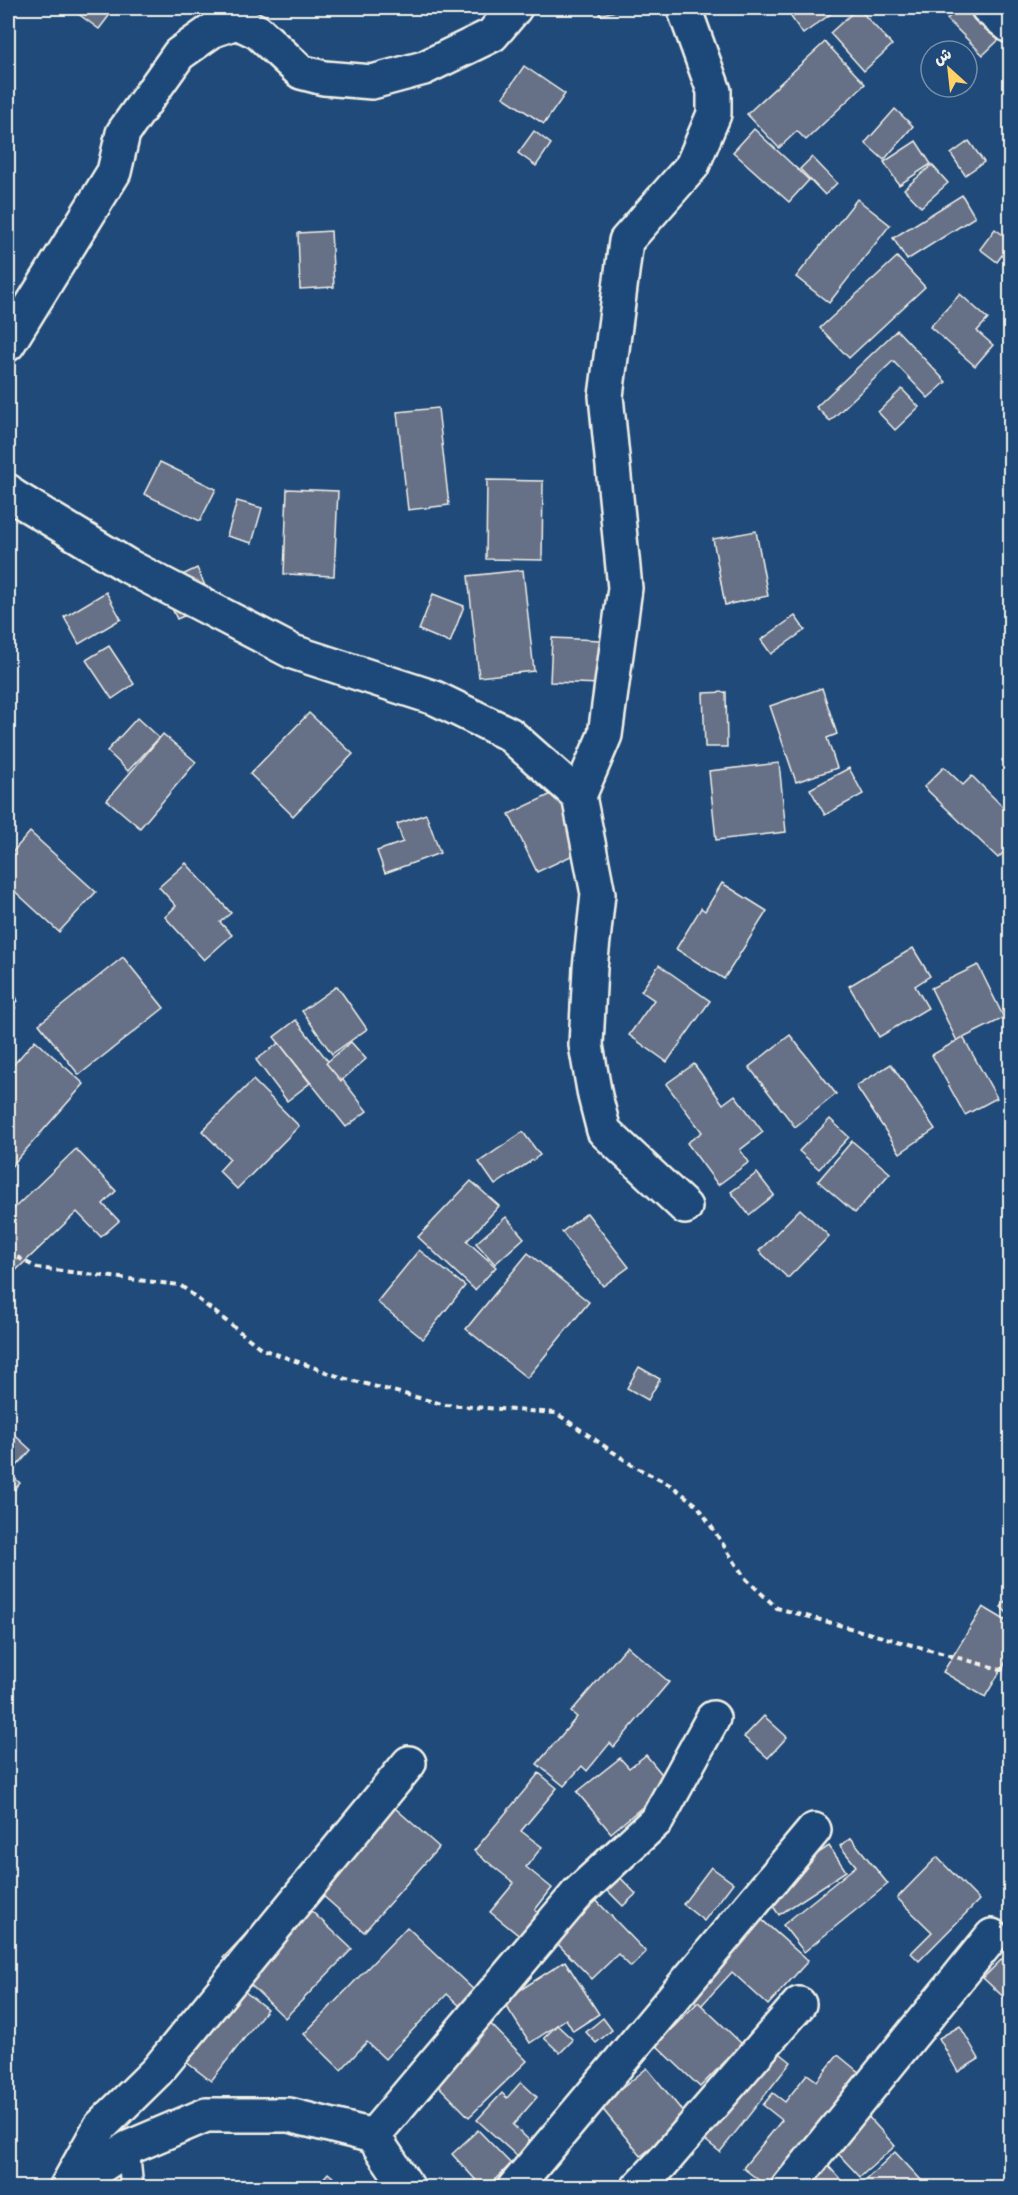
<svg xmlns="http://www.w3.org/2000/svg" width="1018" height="2195" font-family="Itim,'Playpen Sans Arabic',sans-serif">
	<rect width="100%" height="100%" fill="#1f4a7a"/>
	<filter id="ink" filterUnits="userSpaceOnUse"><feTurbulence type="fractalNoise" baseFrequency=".0167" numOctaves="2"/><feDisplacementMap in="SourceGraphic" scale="12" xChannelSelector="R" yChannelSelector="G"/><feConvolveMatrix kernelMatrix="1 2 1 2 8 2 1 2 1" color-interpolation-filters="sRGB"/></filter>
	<g filter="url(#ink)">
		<g fill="#667087" stroke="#f4f1e8" stroke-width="1.5">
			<polygon points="70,8 115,8 99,29"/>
			<polygon points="599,8 622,8 623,9 600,15"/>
			<polygon points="804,8 839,8 803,34 791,17"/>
			<polygon points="858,8 892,45 864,71 830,33"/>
			<polygon points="958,8 983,8 1007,32 983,55 947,19"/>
			<polygon points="825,42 865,84 806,140 797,131 779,148 747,114"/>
			<polygon points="524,66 565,94 544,124 503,97"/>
			<polygon points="895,109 913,126 884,160 865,143"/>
			<polygon points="754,129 809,180 789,202 733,152"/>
			<polygon points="534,131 551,144 536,166 518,153"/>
			<polygon points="916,141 931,164 899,185 884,162"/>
			<polygon points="969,141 984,162 965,175 951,154"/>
			<polygon points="812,157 837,183 825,195 800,169"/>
			<polygon points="932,165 948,183 921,207 904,189"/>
			<polygon points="962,195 975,217 907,260 893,238"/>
			<polygon points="857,199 890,225 829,303 796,277"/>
			<polygon points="995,229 1010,240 1010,244 997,262 980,249"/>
			<polygon points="331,231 334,287 300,289 298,233"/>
			<polygon points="897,257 925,287 849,358 820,328"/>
			<polygon points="960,294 988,319 977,331 993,345 975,366 930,327"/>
			<polygon points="897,330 946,382 928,398 893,361 830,421 816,407"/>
			<polygon points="902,389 919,407 895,430 878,412"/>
			<polygon points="438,408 449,505 408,510 397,412"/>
			<polygon points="160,462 216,489 200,521 144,494"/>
			<polygon points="487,480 543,481 542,560 486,559"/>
			<polygon points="287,489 338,491 334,576 284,574"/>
			<polygon points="237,501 262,508 252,543 227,536"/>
			<polygon points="756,531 768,596 725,605 713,539"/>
			<polygon points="197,568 213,603 177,619 161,585"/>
			<polygon points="523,570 534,671 479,677 468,576"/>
			<polygon points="106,592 121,619 79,644 64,617"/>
			<polygon points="433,594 464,606 450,643 419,630"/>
			<polygon points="795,616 805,630 771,654 761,640"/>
			<polygon points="552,638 601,640 600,684 550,682"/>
			<polygon points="109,646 134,684 112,699 86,660"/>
			<polygon points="822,688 837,734 827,738 837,768 796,782 770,706"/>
			<polygon points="726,692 727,747 705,747 703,693"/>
			<polygon points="309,713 353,754 293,816 250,774"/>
			<polygon points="137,718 159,738 128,771 107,751"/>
			<polygon points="163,734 196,762 140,828 107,800"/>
			<polygon points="1010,755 1010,773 1002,760"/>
			<polygon points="779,763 786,832 716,840 709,771"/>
			<polygon points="944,767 963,785 972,776 1010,814 1010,846 998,858 924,787"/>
			<polygon points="849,768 863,794 825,815 810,789"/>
			<polygon points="562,789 590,847 537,872 509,814"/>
			<polygon points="426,814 440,853 385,873 377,851 403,842 397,824"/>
			<polygon points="30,832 96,892 59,932 8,885 8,857"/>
			<polygon points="186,863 231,913 220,922 232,935 204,960 165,917 176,906 159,887"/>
			<polygon points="722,883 767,911 724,979 676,949 701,908 705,911"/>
			<polygon points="913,948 930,976 915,986 928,1008 879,1037 849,986"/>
			<polygon points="123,957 164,1008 79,1075 39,1024"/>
			<polygon points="659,965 710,1001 667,1062 629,1035 654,1000 641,991"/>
			<polygon points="978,965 1004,1018 957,1041 931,988"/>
			<polygon points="337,986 367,1029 332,1054 302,1011"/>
			<polygon points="296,1020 367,1111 346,1127 274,1037"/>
			<polygon points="790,1035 836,1094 795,1127 749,1067"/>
			<polygon points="963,1037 997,1098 965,1115 932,1055"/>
			<polygon points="35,1040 84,1084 8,1170 8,1071"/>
			<polygon points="351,1042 366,1059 341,1081 326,1063"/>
			<polygon points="279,1043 310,1083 287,1101 256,1060"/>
			<polygon points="694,1064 723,1104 735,1095 763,1132 740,1150 749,1162 718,1185 687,1143 702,1132 666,1084"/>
			<polygon points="891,1064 935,1129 900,1153 856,1086"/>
			<polygon points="253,1080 299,1126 237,1189 219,1171 230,1159 202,1131"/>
			<polygon points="830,1119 849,1137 819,1169 799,1151"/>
			<polygon points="523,1132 540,1155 495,1185 479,1162"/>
			<polygon points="852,1141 890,1173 855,1213 818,1181"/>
			<polygon points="76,1149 116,1191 103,1204 119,1221 101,1237 77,1212 11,1275 8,1271 8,1214"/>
			<polygon points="757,1173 774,1195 749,1215 731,1192"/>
			<polygon points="471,1181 499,1206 467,1241 496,1267 475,1290 418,1237"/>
			<polygon points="800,1209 829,1236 788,1278 759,1251"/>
			<polygon points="587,1213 629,1267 603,1286 562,1232"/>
			<polygon points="506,1217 524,1238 495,1264 476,1243"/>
			<polygon points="419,1250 465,1286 423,1339 377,1302"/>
			<polygon points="528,1253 589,1302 527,1378 466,1329"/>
			<polygon points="639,1367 660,1379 648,1400 627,1388"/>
			<polygon points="8,1429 31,1450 10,1474 20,1483 8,1497"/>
			<polygon points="1010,1596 1010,1616 1001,1607"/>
			<polygon points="983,1607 1010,1623 1010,1655 985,1697 943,1672"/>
			<polygon points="627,1646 669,1682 614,1747 610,1743 587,1771 582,1766 564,1786 537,1764 577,1717 571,1712"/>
			<polygon points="764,1716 787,1737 768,1758 744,1737"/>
			<polygon points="646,1755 670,1784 611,1833 577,1792 620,1758 629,1768"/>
			<polygon points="539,1773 557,1788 521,1831 542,1847 526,1867 552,1888 535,1910 541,1915 522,1938 490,1912 514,1883 474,1851"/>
			<polygon points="386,1800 439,1847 364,1932 296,1872 352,1810"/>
			<polygon points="851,1838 888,1884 804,1952 783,1925 856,1866 840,1846"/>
			<polygon points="829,1846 846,1871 779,1915 762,1890"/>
			<polygon points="937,1857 979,1900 919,1961 911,1953 932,1932 897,1898"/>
			<polygon points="711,1867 733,1883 704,1921 683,1904"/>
			<polygon points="612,1869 636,1894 623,1906 599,1882"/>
			<polygon points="288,1889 352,1949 285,2018 223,1958"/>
			<polygon points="591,1895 646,1952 631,1967 618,1954 592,1979 549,1935"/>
			<polygon points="742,1902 808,1961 768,2005 732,1972 700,2007 671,1981"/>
			<polygon points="407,1927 476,1992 461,2007 447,1994 385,2059 367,2042 341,2070 304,2034"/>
			<polygon points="1004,1957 1010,1963 1010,2003 983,1978"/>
			<polygon points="565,1961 599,2014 573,2031 566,2019 530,2043 503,2001"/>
			<polygon points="217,1970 267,2009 211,2081 160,2042"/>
			<polygon points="698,2002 742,2044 700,2087 656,2045"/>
			<polygon points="480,2013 527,2061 469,2117 423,2070"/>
			<polygon points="603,2018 612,2030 596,2043 586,2032"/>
			<polygon points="557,2025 573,2040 560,2053 544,2038"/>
			<polygon points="960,2026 979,2059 958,2072 939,2038"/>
			<polygon points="771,2046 791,2062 720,2152 700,2136"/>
			<polygon points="838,2055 860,2073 769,2188 743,2168 782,2120 763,2105 773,2093 785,2102 807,2074 817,2081"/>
			<polygon points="647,2068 688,2118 641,2156 600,2106"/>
			<polygon points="521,2082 537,2097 513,2125 530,2141 517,2156 477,2120 502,2093 507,2098"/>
			<polygon points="865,2113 895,2146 860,2177 829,2144"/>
			<polygon points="478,2130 511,2164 486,2188 483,2188 452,2154"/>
			<polygon points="895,2152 922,2181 915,2188 857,2188"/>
			<polygon points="825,2162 848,2188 807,2188"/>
			<polygon points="328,2173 346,2188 315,2188"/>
			<polygon points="665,2174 681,2188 653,2188"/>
		</g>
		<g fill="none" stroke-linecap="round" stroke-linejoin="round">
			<defs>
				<polyline id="service" points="128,2148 132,2188"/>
				<g id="minor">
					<polyline points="684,8 714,91 714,114 692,166 626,241 606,396 625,588 605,735 579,796 598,894 590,968 586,1045 595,1096 604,1131 685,1207"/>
					<polyline points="988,8 1010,26"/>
					<polyline points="8,344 114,172 123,133 179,54 213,30 237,22 258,32 301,72 324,78 372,82 424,68 492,35 515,8"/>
					<polyline points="8,491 11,495 128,566 293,652 435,698 509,734 579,796"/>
					<polyline points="373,2136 578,1893 657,1820 713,1718"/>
					<polyline points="66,2188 100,2127 157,2071 409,1763"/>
					<polyline points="514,2188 814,1830"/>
					<polyline points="638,2188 662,2163 799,2004"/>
					<polyline points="788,2188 992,1936"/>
				</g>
				<polyline id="secondary" points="68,2188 128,2148 206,2115 289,2115 373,2136 408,2188"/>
			</defs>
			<use href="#service" stroke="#f4f1e8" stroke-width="26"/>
			<use href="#minor" stroke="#f4f1e8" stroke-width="38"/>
			<use href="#secondary" stroke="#f4f1e8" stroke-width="38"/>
			<g stroke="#f4f1e8" stroke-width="4" stroke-dasharray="6 4.5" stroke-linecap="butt">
				<polyline points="8,977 17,1003 8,1017"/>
				<polyline points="8,1252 37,1268 180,1285 262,1349 343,1378 446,1405 556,1413 635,1467 672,1486 698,1506 745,1578 777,1608 1010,1672"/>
			</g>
			<use href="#service" stroke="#1f4a7a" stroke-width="21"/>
			<use href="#minor" stroke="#1f4a7a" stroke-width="33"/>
			<use href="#secondary" stroke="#1f4a7a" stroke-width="33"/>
		</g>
	</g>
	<rect width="1018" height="2195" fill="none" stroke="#1f4a7a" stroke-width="30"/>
	<rect x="15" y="15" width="988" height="2165" fill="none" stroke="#f4f1e8" stroke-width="2" filter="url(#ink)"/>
	<g transform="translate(949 69) rotate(333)"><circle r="28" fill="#1f4a7a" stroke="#748da6" stroke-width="1.5"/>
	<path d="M0-4.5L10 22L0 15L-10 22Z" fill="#ffd166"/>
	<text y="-9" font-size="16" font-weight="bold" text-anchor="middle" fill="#f4f1e8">ش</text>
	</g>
</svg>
